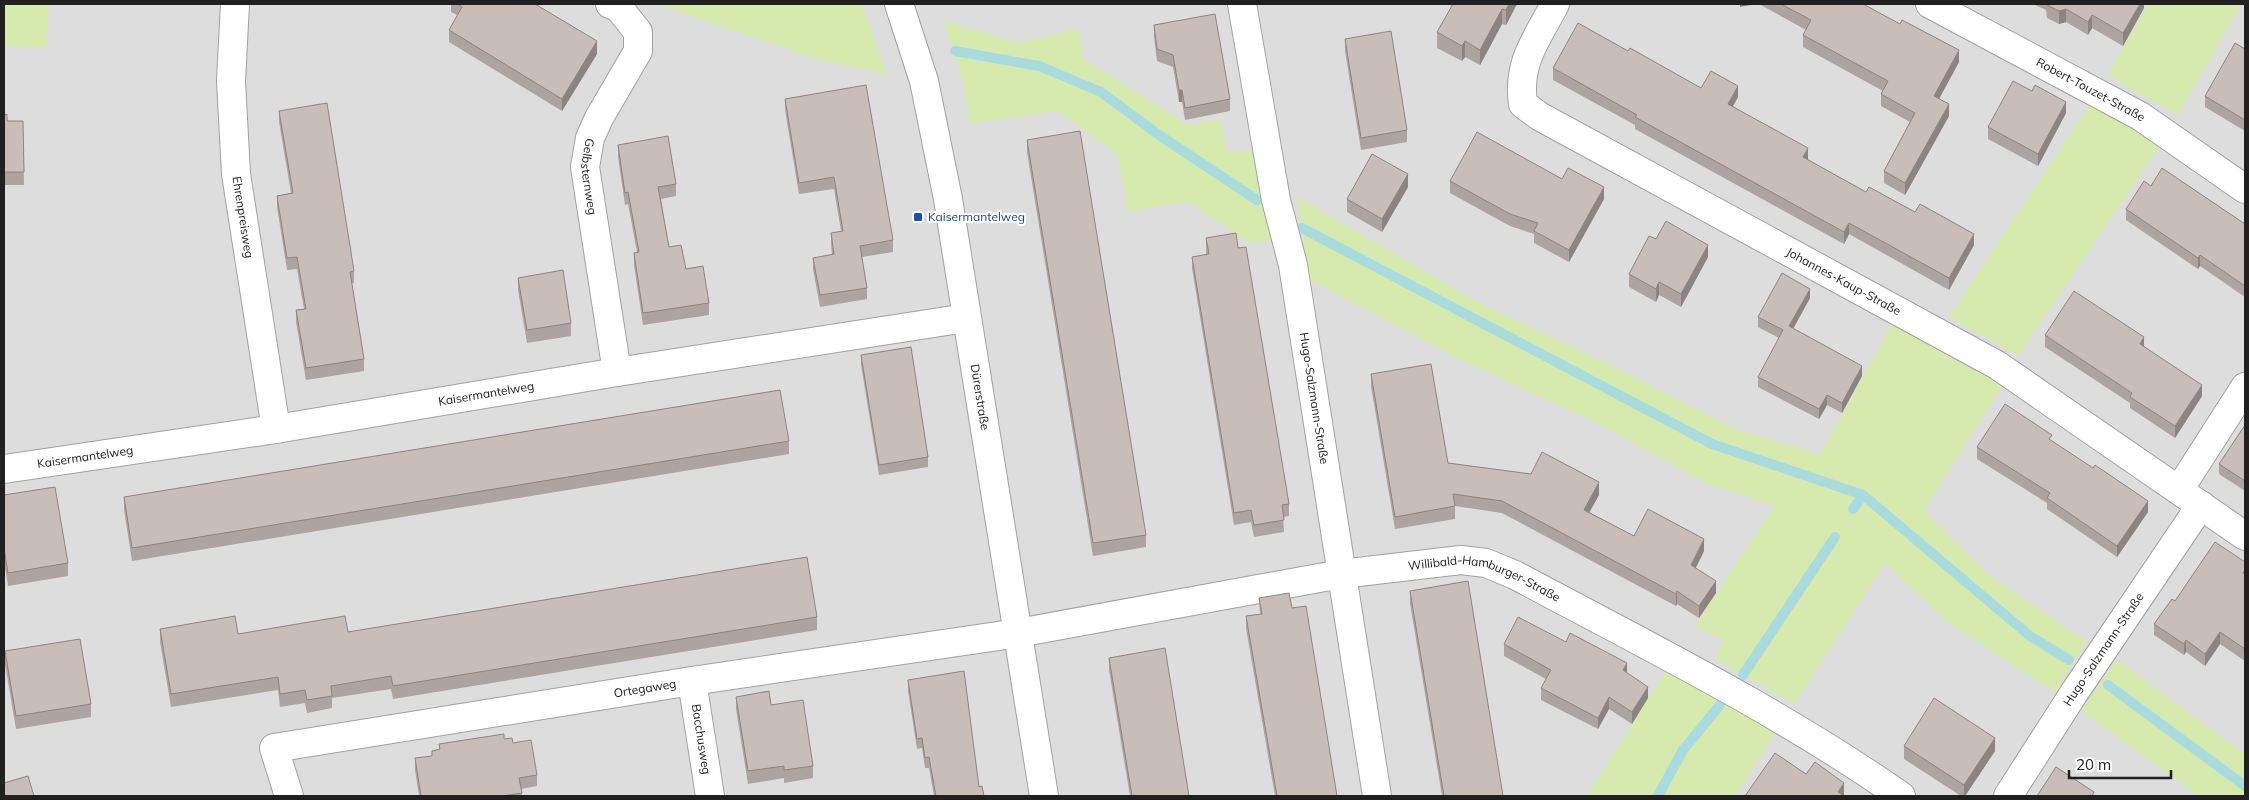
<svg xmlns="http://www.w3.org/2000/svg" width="2249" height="800" font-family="Mulish,sans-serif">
	<rect width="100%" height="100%" fill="#f1ece7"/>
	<rect fill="#deddde" x="4" y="4" width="2241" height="792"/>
	<g fill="#d6eaad">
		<polygon points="4,4 49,4 47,47 4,48"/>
		<polygon points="657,4 862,4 887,75 816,59"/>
		<polygon points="2149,4 2242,4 2178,115 2107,75"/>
		<polygon points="944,21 1018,43 1079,29 1083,59 1188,125 1220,120 1227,153 1254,150 1272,240 1250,243 1188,202 1127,212 1118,155 1058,111 970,124 962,79"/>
		<polygon points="2091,103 2161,145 2018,356 1949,317"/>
		<polygon points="1297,197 1477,302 1608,364 1733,428 1820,455 1893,323 2003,385 1924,511 1988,574 2087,642 2055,693 1949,623 1885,563 1795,704 1715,659 1723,641 1695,626 1775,506 1707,484 1599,424 1454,357 1309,279"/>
		<polygon points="2117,660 2245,754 2245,796 2199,796 2081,711"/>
		<polygon points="1666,671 1777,731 1735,796 1587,796"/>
	</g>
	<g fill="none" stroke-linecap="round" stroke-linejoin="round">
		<g stroke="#a8dbde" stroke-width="10">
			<polyline points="955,51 1039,66 1101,92 1159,135 1257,200"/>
			<polyline points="1302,228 1712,444 1863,495 2030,636 2069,660"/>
			<polyline points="1853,509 1863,495"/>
			<polyline points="1743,675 1835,537"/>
			<polyline points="2108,685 2245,786"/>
			<polyline points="1658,796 1683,750 1720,705"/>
		</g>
		<defs>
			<g id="minor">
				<path id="s1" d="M235 4 231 81 236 174 276 429"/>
				<path id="s2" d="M610 4 619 8 638 32V51L599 118 590 138 585 167 617 372"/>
				<path id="s3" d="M899 4 924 81 948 199 1044 796"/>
				<path id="s4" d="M1242 4 1276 200 1293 265 1377 796"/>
				<path id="s5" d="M1555 4C1537 39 1517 62 1523 104L1539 116 1997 365 2245 536"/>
				<path id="s6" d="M1930 4 2140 116 2245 189"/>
				<path id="s7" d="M4 469 276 429 617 372 966 318"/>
				<polyline points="2179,490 2245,387"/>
				<path id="s8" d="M692 681 710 796"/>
				<path id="s9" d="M289 796 274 748 692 681 1018 633 1341 574 1461 560 1486 563 1515 575C1646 645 1779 711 1901 796"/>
				<path id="s10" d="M2008 796 2074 693 2201 505"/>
			</g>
		</defs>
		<use href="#minor" stroke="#a1a1a1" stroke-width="30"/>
		<use href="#minor" stroke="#fff" stroke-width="28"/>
	</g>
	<g fill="#ada3a0">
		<polygon points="451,4 535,4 597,54 562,111 449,42 449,30 457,15 451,12"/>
		<polygon points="1517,4 1506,25 1502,24 1480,65 1465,57 1462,61 1437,48 1437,32"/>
		<polygon points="1759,4 1863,4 1959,62 1939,99 1949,116 1905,195 1884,183 1884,171 1910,122 1881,106 1881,94 1883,91 1803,47 1803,35 1806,30"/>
		<polygon points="2033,4 2144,4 2144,8 2123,46 2092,28 2088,35 2066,22 2059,24 2047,18 2046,10"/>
		<polygon points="1154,25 1230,99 1230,111 1185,120 1182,102 1179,102 1173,67 1157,61 1154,37"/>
		<polygon points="1345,39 1407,130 1407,142 1361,150 1345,51"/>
		<polygon points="2245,49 2245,131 2205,107 2205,96"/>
		<polygon points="1628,51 1701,88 1738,97 1733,106 1808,159 1808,160 1866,192 1974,245 1949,290 1849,234 1844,244 1635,129 1635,125 1553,80 1553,68"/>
		<polygon points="785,99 893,240 893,252 862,257 867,288 867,299 820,307 813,269 813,258 832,255 831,244 831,233 841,231 834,189 799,194 785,110"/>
		<polygon points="279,111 354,271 354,283 352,283 364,359 364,371 306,380 296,322 296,310 304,309 297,269 287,270 277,207 277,196 291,193 279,122"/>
		<polygon points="2066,113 2038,166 1988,139 1988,127"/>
		<polygon points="4,115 7,121 23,121 24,185 4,185"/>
		<polygon points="1027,140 1146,535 1146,547 1093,556 1027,152"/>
		<polygon points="618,145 676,184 676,196 661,199 669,247 709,303 709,315 643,325 634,265 634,253 637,252 628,204 625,205 618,157"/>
		<polygon points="1562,179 1604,199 1569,262 1534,243 1534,234 1510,226 1450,193 1450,181"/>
		<polygon points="2151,186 2245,224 2245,297 2200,266 2198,269 2126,220 2126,209"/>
		<polygon points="1408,187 1382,232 1347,212 1347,199"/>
		<polygon points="1206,238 1238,248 1289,504 1289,516 1283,517 1284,532 1254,537 1251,522 1234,525 1192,268 1192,257 1206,254"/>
		<polygon points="1656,239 1708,257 1681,307 1659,295 1656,302 1629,287 1629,274"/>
		<polygon points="518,278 571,323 571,336 527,343 518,290"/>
		<polygon points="1810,298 1793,329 1862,376 1842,413 1827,405 1819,419 1758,387 1758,377 1779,338 1758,327 1758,317"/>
		<polygon points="2045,335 2144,346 2202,396 2175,438 2130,408 2130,403 2045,347"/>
		<polygon points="861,355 928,457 928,467 879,475 861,365"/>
		<polygon points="1371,374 1448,463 1599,495 1589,512 1634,536 1704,551 1696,568 1716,593 1699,618 1677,604 1676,606 1502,513 1455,506 1455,519 1395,529 1371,386"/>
		<polygon points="2245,425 2245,491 2219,474 2219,464"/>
		<polygon points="789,441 789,454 132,561 124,510 124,497"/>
		<polygon points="2052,441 2148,512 2117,557 2047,509 2047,503 1977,459 1977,447"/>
		<polygon points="4,495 68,563 68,576 8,586 4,560"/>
		<polygon points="2245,562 2245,661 2220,644 2205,666 2186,652 2184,655 2154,635 2154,624 2175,601"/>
		<polygon points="1410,591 1503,796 1442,796 1410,603"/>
		<polygon points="1259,598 1292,608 1337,796 1275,796 1246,628 1246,616 1260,614"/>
		<polygon points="817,617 817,630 393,699 391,689 332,698 332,708 307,713 305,703 280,707 278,690 171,707 160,642 160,629 238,634 348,632"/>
		<polygon points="1504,644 1627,673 1648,698 1632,724 1609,709 1598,729 1541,700 1541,688 1546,679 1504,656"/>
		<polygon points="5,651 91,704 91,717 16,729 5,664"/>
		<polygon points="1109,658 1189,796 1130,796 1109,670"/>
		<polygon points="908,680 979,787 984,796 934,796 929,768 925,768 922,748 917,749 908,691"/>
		<polygon points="736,697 771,705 813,766 813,778 784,783 784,778 748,784 736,709"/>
		<polygon points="504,739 513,743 537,775 537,786 521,789 522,796 419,796 415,770 415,758 432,756 432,751 439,749 439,744"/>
		<polygon points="1904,746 1995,751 1965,796 1961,796 1904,759"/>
	</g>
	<g fill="#8d8482">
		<polygon points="1509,4 1517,4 1506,25 1506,10"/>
		<polygon points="1740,4 1756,4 1740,7"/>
		<polygon points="2140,4 2144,4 2144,8 2123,46 2123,33"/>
		<polygon points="1502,9 1502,24 1480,65 1480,50"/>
		<polygon points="2066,9 2066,22 2059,24 2059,11"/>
		<polygon points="2092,15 2092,28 2088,35 2088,22"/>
		<polygon points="597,41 597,54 562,111 562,99"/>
		<polygon points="1465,41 1465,57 1462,61 1462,46"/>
		<polygon points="1959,50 1959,62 1934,108 1934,96"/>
		<polygon points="1738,86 1738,97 1728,115 1728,104"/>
		<rect x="1179" y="90" width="3" height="12"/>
		<polygon points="2066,102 2066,113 2038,166 2038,154"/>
		<polygon points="1949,104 1949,116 1905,195 1905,183"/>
		<polygon points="1808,148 1808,159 1803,169 1803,157"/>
		<polygon points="1408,174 1408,187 1382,232 1382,219"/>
		<polygon points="1604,187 1604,199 1569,262 1569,250"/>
		<polygon points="1849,223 1849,234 1844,244 1844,232"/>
		<polygon points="1974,234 1974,245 1949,290 1949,278"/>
		<polygon points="1708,245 1708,257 1681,307 1681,294"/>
		<polygon points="2200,255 2200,266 2198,269 2198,258"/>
		<polygon points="1659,282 1659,295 1656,302 1656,289"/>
		<polygon points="1810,289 1810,298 1789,336 1789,326"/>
		<polygon points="2144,337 2144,349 2140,344"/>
		<polygon points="1862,366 1862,376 1842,413 1842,403"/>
		<polygon points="2202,385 2202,396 2175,438 2175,426"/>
		<polygon points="1827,395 1827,405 1819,419 1819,409"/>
		<polygon points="1599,482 1599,495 1584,522 1584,510"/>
		<polygon points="2148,501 2148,512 2117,557 2117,546"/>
		<polygon points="1704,539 1704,551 1691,577 1691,565"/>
		<polygon points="1716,581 1716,593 1699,618 1699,606"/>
		<polygon points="1677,591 1677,604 1676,606 1676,594"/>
		<polygon points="2220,632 2220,644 2205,666 2205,654"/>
		<polygon points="2186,640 2186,652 2184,655 2184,644"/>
		<polygon points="1627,663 1627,675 1623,670"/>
		<polygon points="1648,687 1648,698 1632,724 1632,712"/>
		<polygon points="1609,697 1609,709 1598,729 1598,718"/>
		<polygon points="1995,738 1995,751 1965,796 1964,796 1964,785"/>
		<polygon points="1844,783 1844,796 1838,792"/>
	</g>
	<g fill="#c9bdba" stroke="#8d8482">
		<polygon points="458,4 535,4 597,41 562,99 449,30 462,7"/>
		<polygon points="1453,4 1509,4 1506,10 1502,9 1480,50 1465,41 1462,46 1437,32"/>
		<polygon points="1781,4 1863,4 1900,24 1902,20 1959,50 1934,96 1949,104 1905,183 1884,171 1915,113 1881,94 1888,81 1803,35 1811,20"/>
		<polygon points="2047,4 2140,4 2123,33 2092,15 2088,22 2066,9 2059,11 2047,5"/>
		<polygon points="1215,14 1230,99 1185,108 1182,90 1179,90 1173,55 1157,49 1154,25"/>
		<polygon points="1578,23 1628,51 1630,48 1701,88 1711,71 1738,86 1728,104 1808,148 1803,157 1866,192 1869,187 1915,212 1920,204 1974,234 1949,278 1849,223 1844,232 1635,117 1637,115 1553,68"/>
		<polygon points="1391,31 1407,130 1361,138 1345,39"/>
		<polygon points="2235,43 2245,49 2245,120 2205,96"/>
		<polygon points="2013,81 2032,91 2035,85 2066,102 2038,154 1988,127"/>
		<polygon points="866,85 893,240 860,246 867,288 820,295 813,258 834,254 831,233 843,231 834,177 799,183 785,99"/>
		<polygon points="327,103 354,271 350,272 364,359 306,368 296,310 306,309 297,257 287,258 277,196 293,193 279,111"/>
		<polygon points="7,114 7,121 23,121 24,172 4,172 4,115"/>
		<polygon points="1080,131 1146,535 1093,543 1027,140"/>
		<polygon points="1477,132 1562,179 1568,168 1604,187 1569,250 1534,231 1538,223 1510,214 1450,181"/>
		<polygon points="668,136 676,184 658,187 669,247 681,245 686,269 703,266 709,303 643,313 634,253 639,252 628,192 625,193 618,145"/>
		<polygon points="1372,154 1408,174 1382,219 1347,199"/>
		<polygon points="2162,168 2245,224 2245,286 2200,255 2198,258 2126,209 2144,181 2151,186"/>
		<polygon points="1666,221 1708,245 1681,294 1659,282 1656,289 1629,274 1649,236 1656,239"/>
		<polygon points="1236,233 1238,248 1246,247 1289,504 1282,505 1284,520 1254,525 1251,510 1234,513 1192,257 1209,254 1206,238"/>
		<polygon points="563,270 571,323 527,330 518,278"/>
		<polygon points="1782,273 1810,289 1789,326 1862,366 1842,403 1827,395 1819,409 1758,377 1783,330 1758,317"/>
		<polygon points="2074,291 2144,337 2140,344 2202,385 2175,426 2130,397 2132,393 2045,335"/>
		<polygon points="911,347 928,457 879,465 861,355"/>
		<polygon points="1431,364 1448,463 1531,474 1542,452 1599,482 1584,510 1634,536 1648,509 1704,539 1691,565 1716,581 1699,606 1677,591 1676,594 1502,501 1453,494 1455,506 1395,517 1371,374"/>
		<polygon points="780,390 789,441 132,548 124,497"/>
		<polygon points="2005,404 2052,435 2049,439 2093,468 2095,465 2148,501 2117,546 2047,498 2050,493 1977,447"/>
		<polygon points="2245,425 2245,481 2219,464"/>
		<polygon points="55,487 68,563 8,573 4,548 4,495"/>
		<polygon points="2215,542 2245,562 2245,570 2243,573 2245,574 2245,649 2220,632 2205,654 2186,640 2184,644 2154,624 2172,599 2175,601"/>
		<polygon points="807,557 817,617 393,686 391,676 331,686 332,696 307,700 305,690 280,694 278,677 171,694 160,629 235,616 238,634 345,616 348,632"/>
		<polygon points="1468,581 1503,796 1444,796 1410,591"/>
		<polygon points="1289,593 1292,608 1306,606 1337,796 1277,796 1246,616 1262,614 1259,598"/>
		<polygon points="1518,617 1566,642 1570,633 1627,663 1623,670 1648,687 1632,712 1609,697 1598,718 1541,688 1551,670 1504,644"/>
		<polygon points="80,639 91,704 16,716 5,651"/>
		<polygon points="1165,648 1189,796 1132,796 1109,658"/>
		<polygon points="964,671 979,787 982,786 984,796 936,796 929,757 925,758 922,738 917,739 908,680"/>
		<polygon points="769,691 771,705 803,700 813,766 784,770 784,766 748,771 736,697"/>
		<polygon points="1934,698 1995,738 1964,785 1904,746"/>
		<polygon points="504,734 504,739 512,738 513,743 531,740 537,775 519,778 522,793 502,796 421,796 415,758 432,756 432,751 440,749 439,744"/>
		<polygon points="1775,753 1806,774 1815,762 1844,783 1838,792 1844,796 1745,796"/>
		<polygon points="2056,767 2094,792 2092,796 2037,796"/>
		<polygon points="28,776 34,796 4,796 4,783"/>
	</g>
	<rect fill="#1a4fb4" stroke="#fff" stroke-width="2" x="913" y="212" width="10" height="10" rx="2.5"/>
	<g text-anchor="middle" stroke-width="4" stroke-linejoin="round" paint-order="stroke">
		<g font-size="12" fill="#202020" stroke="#fff">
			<text dy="4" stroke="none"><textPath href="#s6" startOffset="182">Robert-Touzet-Straße</textPath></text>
			<text dy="4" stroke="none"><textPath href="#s2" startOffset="198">Gelbsternweg</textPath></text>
			<text dy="4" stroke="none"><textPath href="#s1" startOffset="214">Ehrenpreisweg</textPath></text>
			<text dy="4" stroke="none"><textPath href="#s5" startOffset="474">Johannes-Kaup-Straße</textPath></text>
			<text dy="4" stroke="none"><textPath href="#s7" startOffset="488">Kaisermantelweg</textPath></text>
			<text dy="4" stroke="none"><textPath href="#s3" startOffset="402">Dürerstraße</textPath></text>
			<text dy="4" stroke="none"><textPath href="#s4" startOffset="401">Hugo-Salzmann-Straße</textPath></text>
			<text dy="4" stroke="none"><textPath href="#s7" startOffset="82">Kaisermantelweg</textPath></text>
			<text dy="4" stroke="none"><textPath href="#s9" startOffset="1279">Willibald-Hamburger-Straße</textPath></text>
			<text dy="4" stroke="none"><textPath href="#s10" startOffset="175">Hugo-Salzmann-Straße</textPath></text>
			<text dy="4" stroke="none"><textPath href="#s9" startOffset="426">Ortegaweg</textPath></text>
			<text dy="4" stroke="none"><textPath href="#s8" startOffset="59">Bacchusweg</textPath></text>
		</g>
		<g font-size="12" fill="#164399" stroke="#fff" text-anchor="start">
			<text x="928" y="221">Kaisermantelweg</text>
		</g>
	</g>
	<rect width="2249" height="800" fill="none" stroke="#202020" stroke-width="10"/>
	<path d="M2069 770v8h102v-8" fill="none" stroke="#202020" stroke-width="2.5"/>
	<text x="2076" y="770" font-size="15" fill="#202020" stroke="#ffffff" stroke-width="4" paint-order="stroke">20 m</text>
</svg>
